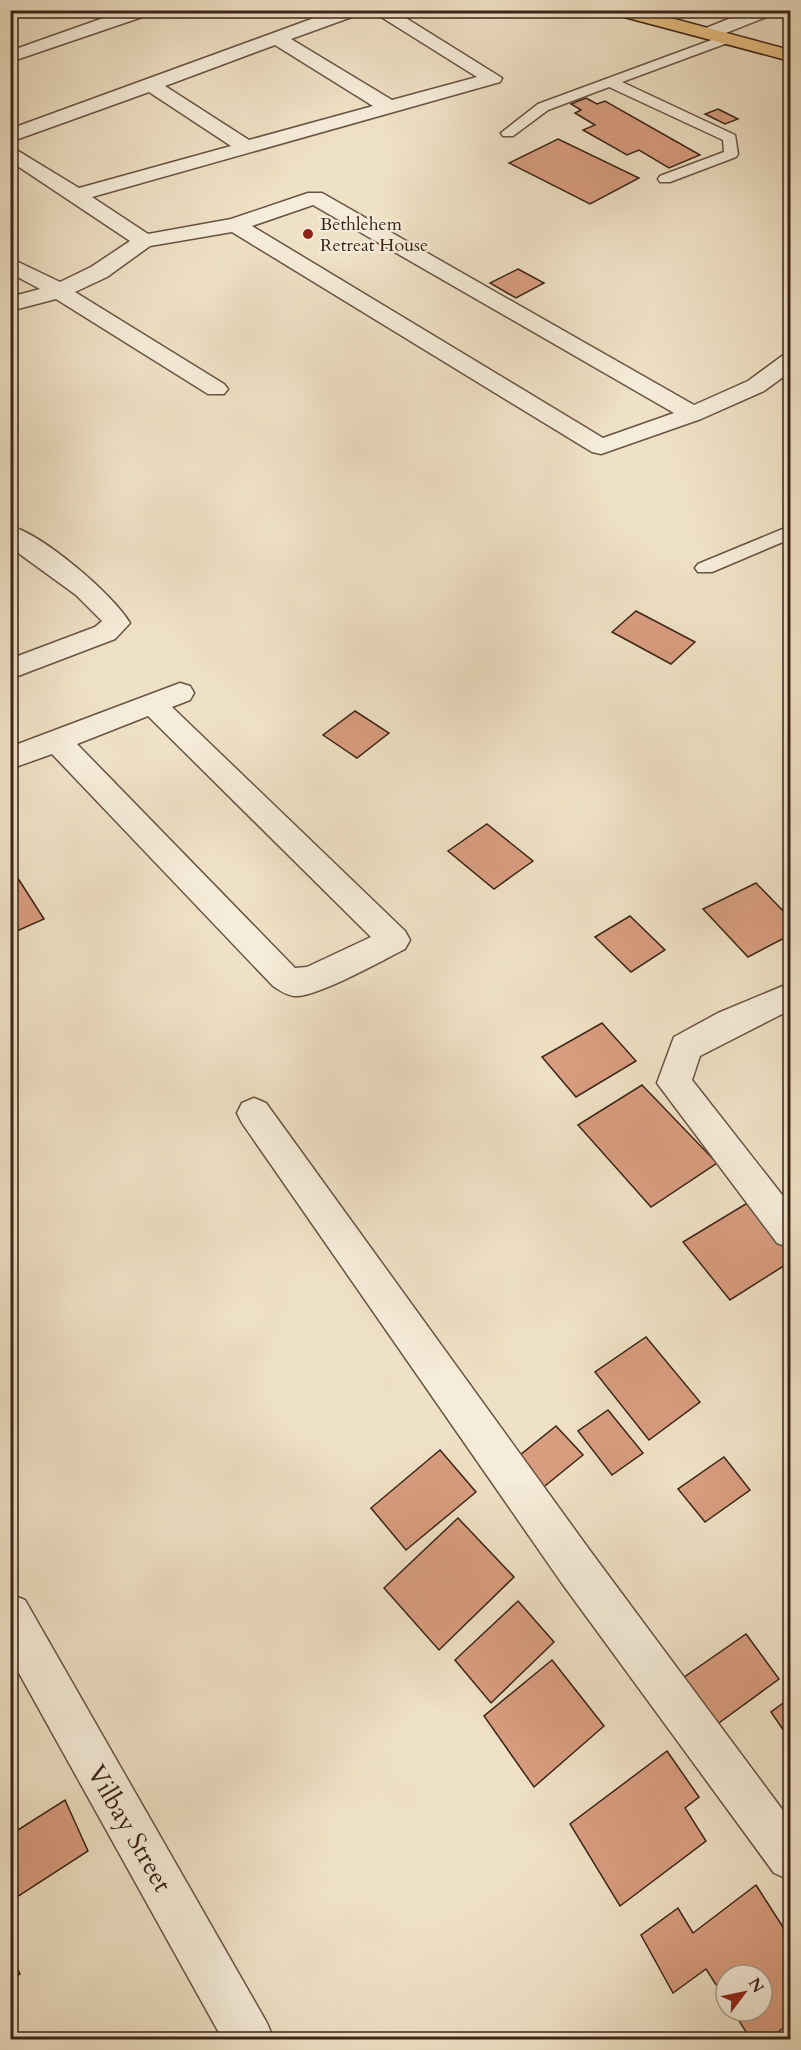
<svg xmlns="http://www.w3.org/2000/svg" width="801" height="2050" font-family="Cardo,serif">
	<rect width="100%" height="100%" fill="#efe1c5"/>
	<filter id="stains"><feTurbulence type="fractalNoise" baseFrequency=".00333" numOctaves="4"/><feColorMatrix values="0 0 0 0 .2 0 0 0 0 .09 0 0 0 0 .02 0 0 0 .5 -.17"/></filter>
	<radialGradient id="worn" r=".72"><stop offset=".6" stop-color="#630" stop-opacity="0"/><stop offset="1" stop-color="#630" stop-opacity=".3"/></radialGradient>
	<g fill="#d89d7f" stroke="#3c2418" stroke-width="1.5">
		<polygon points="586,98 597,104 605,101 700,155 669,168 639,150 627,155 583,130 595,125 575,113 581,110 571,104"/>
		<polygon points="718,109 738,119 725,124 705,114"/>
		<polygon points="558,139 639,178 590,204 509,163"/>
		<polygon points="518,269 544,283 516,298 490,283"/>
		<polygon points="636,611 695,642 671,664 612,632"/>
		<polygon points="355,711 389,733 357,758 323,735"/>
		<polygon points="487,824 533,861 494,889 448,851"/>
		<polygon points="12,869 44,919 10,934 10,870"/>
		<polygon points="756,883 790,918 790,935 748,957 703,909"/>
		<polygon points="630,916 665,950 631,972 595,937"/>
		<polygon points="602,1023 636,1061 576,1097 542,1057"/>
		<polygon points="642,1085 717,1163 651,1207 578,1125"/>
		<polygon points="754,1199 790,1242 790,1262 730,1300 683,1242"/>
		<polygon points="646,1337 700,1402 649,1440 595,1372"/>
		<polygon points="608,1410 643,1453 612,1475 578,1431"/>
		<polygon points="556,1426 583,1455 535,1494 509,1464"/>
		<polygon points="440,1450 476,1492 406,1550 371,1508"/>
		<polygon points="724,1457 750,1490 705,1522 678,1489"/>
		<polygon points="458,1518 514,1577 439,1650 384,1588"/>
		<polygon points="518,1601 554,1642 491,1703 455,1660"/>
		<polygon points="746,1634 779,1679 712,1728 680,1680"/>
		<polygon points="552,1660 604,1726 534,1787 484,1716"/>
		<polygon points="790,1698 790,1740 771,1712"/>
		<polygon points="667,1751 699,1797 685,1808 706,1841 620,1906 570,1824"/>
		<polygon points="65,1800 88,1851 14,1899 10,1890 10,1835"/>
		<polygon points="756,1885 790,1938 790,2022 769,2040 751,2040 733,2011 762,2011 762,1975 726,1975 726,2000 706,1969 673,1993 641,1935 678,1908 693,1933"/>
		<polygon points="10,1954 20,1974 10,1980"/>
	</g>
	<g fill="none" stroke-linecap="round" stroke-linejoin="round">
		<defs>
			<g id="lane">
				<polygon points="725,35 732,39 730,42 622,82 735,135 738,154 736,157 670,182 660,182 658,179 660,176 724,152 723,140 609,87 548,110 513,136 503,136 501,133 538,104"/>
				<polygon points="790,526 790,539 712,572 698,572 695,568 698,564"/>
			</g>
			<g id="street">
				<polygon points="126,10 154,10 151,14 10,62 10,51"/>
				<path d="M336 10H363L360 14 291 39 392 100 477 77 370 10H393L502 78 500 82 92 197 148 234 231 219 308 193H322L694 405 748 381 782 356 790 354V372L764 391 701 419 601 454 592 452 232 232 150 246 107 277 75 292 224 384 228 389 224 394H208L56 299 10 311V297L40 289 10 273V258L60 282 91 267 130 241 10 161V146L79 188 231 146 149 92 10 142V129ZM275 45 373 106 249 140 165 86ZM313 205 674 413 603 438 252 226Z"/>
				<polygon points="751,10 777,10 774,14 713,38 707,39 698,34 701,30"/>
				<path d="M10 526C42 534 113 594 130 623L115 639 10 679V659L95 627 102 621 76 595 10 547Z"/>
				<path d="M180 683 190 686 194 693 190 700 172 707 405 931 410 940 405 949C383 960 316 998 294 996 286 995 279 990 273 986L52 754 10 769V747ZM148 716 371 937 307 967 295 968 77 744Z"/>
				<polygon points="790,983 790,1010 700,1056 692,1080 790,1205 790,1248 777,1243 657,1083 674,1037 718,1013"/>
				<polygon points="254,1098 266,1103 591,1552 790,1820 790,1880 774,1873 561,1582 242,1123 237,1113 242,1103"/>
				<polygon points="10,1594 25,1600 267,2023 274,2040 223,2040 10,1657"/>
			</g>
			<polygon id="primary" points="610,10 641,10 790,50 790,61 613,14"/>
		</defs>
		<use href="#lane" stroke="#695343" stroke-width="3"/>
		<use href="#street" stroke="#695343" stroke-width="3"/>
		<use href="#primary" stroke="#3c2418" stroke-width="3"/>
		<use href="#lane" fill="#f5ecd9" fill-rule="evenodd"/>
		<use href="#street" fill="#f5ecd9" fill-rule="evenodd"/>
		<use href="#primary" fill="#e8c082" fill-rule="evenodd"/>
	</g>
	<circle fill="#8f2418" stroke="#f5ecd9" stroke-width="2" cx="308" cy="234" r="6"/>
	<g text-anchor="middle" stroke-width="4.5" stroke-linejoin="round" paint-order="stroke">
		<g font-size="18" fill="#3c2418" stroke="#f5ecd9" text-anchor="start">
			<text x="320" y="230">Bethlehem<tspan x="320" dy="21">Retreat House</tspan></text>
		</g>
		<g font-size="26" fill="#3c2418" stroke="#f5ecd9">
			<text transform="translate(130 1828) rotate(60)" y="9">Vilbay Street</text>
		</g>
	</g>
	<rect width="801" height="2050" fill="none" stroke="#efe1c5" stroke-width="36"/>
	<rect x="12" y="12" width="777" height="2026" fill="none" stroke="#3c2418" stroke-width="3"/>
	<rect x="18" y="18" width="765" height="2014" fill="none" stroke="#3c2418" stroke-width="1.5"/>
	<g transform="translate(744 1993) rotate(58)"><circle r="28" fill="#f5ecd9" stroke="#ab9c8c" stroke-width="1.5"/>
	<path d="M0-4.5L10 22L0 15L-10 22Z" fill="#8f2418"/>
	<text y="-9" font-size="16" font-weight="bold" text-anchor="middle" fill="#3c2418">N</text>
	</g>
	<rect width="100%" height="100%" filter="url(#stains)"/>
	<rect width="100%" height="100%" fill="url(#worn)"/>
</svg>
